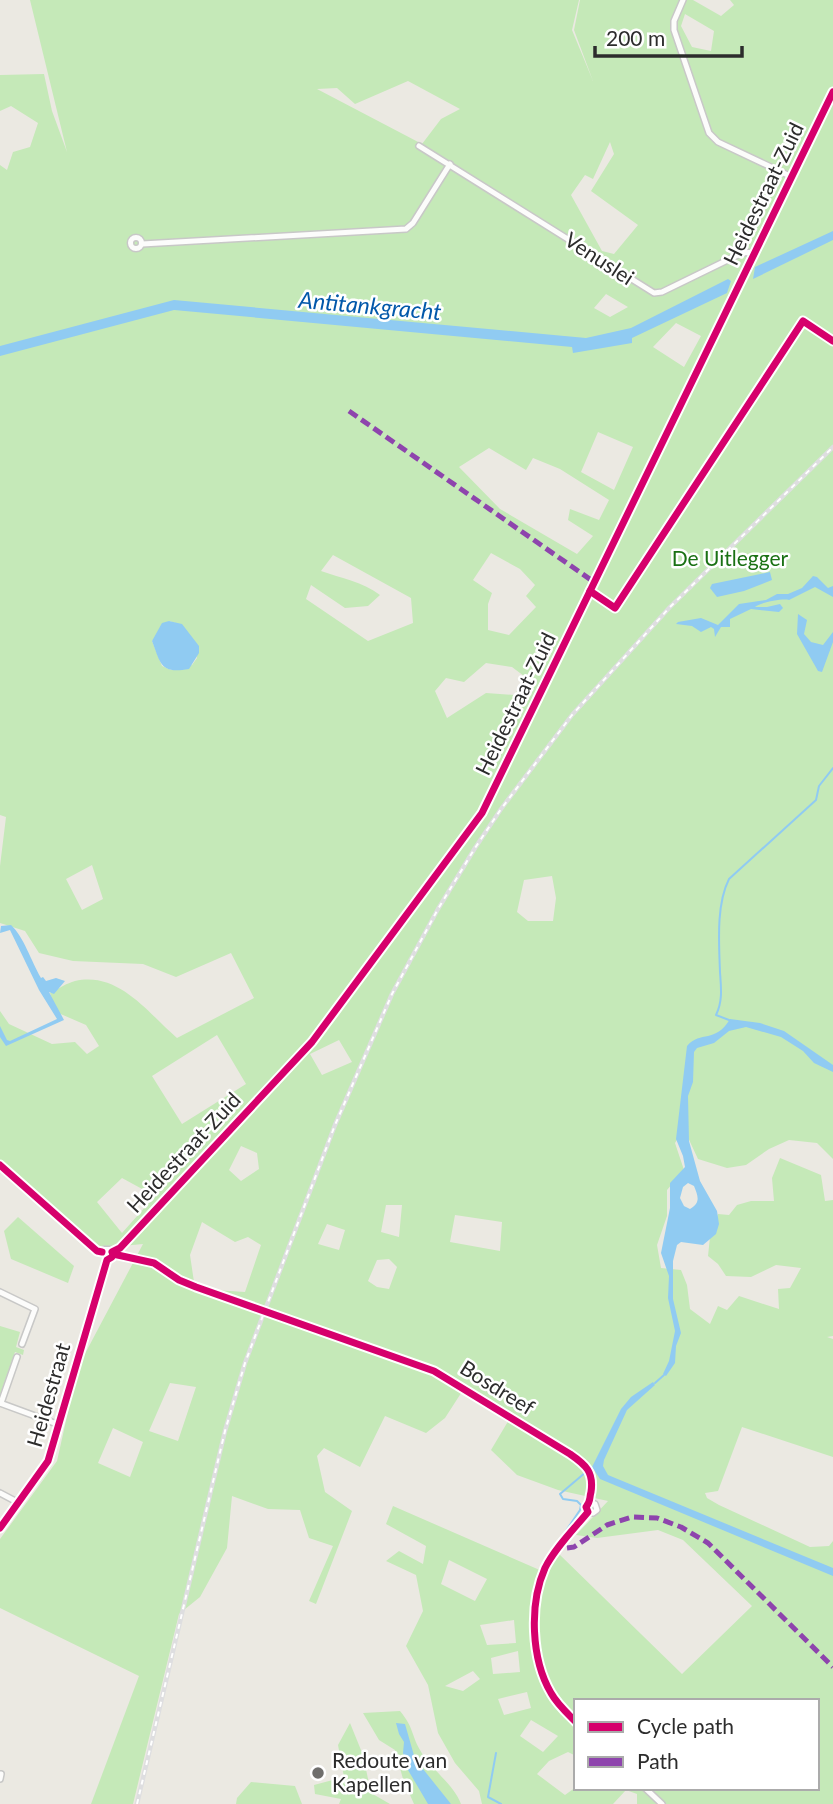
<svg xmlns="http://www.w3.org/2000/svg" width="833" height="1804" font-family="Lato,sans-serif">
	<rect width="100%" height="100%" fill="#ebe9e2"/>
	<g fill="#c5e9b8" fill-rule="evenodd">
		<path d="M30 0H579L572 30 593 81 574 30 580 0H693L721 16 734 5 730 0H833V1159L817 1143 789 1140 769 1149 746 1165 727 1168 698 1159 684 1129 675 1143 684 1170 667 1190V1216L657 1245 661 1268 681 1270 687 1285 690 1309 710 1324 718 1306 727 1310 739 1296 779 1309 778 1289 790 1288 801 1268 776 1265 751 1277 726 1276 718 1264 708 1256 710 1237 718 1214 729 1215 737 1205 751 1201H774L772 1178 780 1158 821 1175 825 1201 833 1200V1336L827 1337 833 1339V1457L742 1427 718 1491 705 1493 707 1498 719 1505 810 1547 829 1546 833 1541V1804H637V1794L626 1790 613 1804H482L479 1791 455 1763 438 1733 428 1685 406 1646 423 1611 416 1575 386 1561 399 1551 423 1564 426 1546 386 1524 393 1506 542 1571 559 1554 682 1674 752 1606 683 1540 658 1530 597 1538 576 1535 608 1501 558 1490 517 1475 491 1450 513 1413 465 1387 445 1418 426 1433 385 1416 360 1467 324 1448 317 1456 325 1492 352 1511 316 1604 309 1601 333 1546 309 1538 300 1510 268 1509 232 1496 227 1548 200 1597 179 1614 133 1804H91L139 1676 0 1608V1539L57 1461 78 1367 143 1244 100 1248 0 1162V1011L9 1024 52 1044 75 1042 87 1054 99 1046 86 1025 56 1012 50 993C58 989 67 983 75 981 119 971 148 1013 177 1038L254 998 231 953 176 977 143 964 73 961 39 953 25 931 0 923V866L6 817 0 815V165L7 170 13 152 30 147 38 123 11 106 0 111V75L44 74 52 111 67 152ZM685 14 714 31 711 51 692 47 681 26ZM408 81 460 109 441 119 422 144 317 89 337 88 355 104ZM610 142 614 154 591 191 638 225 614 254 602 251 571 195 585 175 593 179ZM606 294 628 307 610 317 594 308ZM676 323 701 336 684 367 653 347ZM598 432 633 447 614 490 581 472ZM489 448 526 470 533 458 560 469 609 500 599 520 570 509 568 520 593 536 577 554 500 509 459 467ZM491 553 520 569 535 585 526 596 536 607 509 635 488 630V604L492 593 473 580ZM333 555 411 598 413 623 368 641 306 599 311 585 345 608 368 606 380 595C363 582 341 578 321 571ZM169 621C188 625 192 640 197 658L192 665 171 670 162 666 152 641ZM486 663 512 667 524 676 515 695 486 693 447 718 435 691 446 678 464 682ZM92 865 103 899 82 910 66 879ZM552 876 556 898 553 921H528L517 912 524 880ZM217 1035 246 1084 182 1124 152 1076ZM339 1040 352 1062 322 1075 310 1054ZM241 1146 257 1153 259 1169 241 1181 229 1170ZM122 1178 155 1196 122 1233 97 1202ZM386 1205H402L399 1237 381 1232ZM455 1215 502 1222 500 1251 450 1242ZM202 1222 235 1242 248 1237 261 1245 245 1292 215 1290 194 1282 190 1255ZM327 1224 345 1230 339 1250 318 1244ZM389 1259 397 1267 389 1289 377 1287 368 1281 377 1260ZM170 1383 196 1387 178 1441 149 1431ZM113 1428 143 1442 130 1477 98 1463ZM449 1560 487 1579 475 1601 441 1584ZM514 1620 516 1643 487 1645 480 1625ZM518 1651 520 1672 493 1674 491 1658ZM473 1671 480 1679 463 1691 445 1686ZM527 1692 531 1708 504 1715 498 1699ZM576 1701H817V1788L576 1787 565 1795 537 1774 549 1761 568 1752 576 1756ZM531 1720 558 1736 543 1752 520 1736Z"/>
		<polygon points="18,1217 74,1266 68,1283 11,1259 4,1231"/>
		<polygon points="0,1326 20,1332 16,1347 24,1350 23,1355 15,1352 0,1395"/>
		<path d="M400 1711C414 1728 411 1734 420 1750 431 1770 453 1783 461 1804H414L403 1779 395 1750 379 1740 363 1713Z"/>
		<polygon points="350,1723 363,1755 371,1793 390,1804 339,1804 341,1799 315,1794 314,1785 344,1777 338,1745"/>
		<polygon points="251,1782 295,1786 302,1804 236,1804 237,1798"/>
	</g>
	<g fill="#90cbf2" fill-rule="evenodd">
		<polygon points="833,231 833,240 753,279 755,267"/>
		<polygon points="728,279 731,281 727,293 632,338 632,343 573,353 572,347 174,310 0,356 0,346 174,300 586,338 631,328"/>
		<polygon points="770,572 772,580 744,591 717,597 710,588 712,584"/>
		<path d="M813 576 817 577 828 588 833 586V597L815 587 789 600C782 598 759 603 755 607H767L780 604 783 608 779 612 751 609 730 619V627H721L715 637 714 629 711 627 701 632 692 626 676 624 678 622 701 618 718 625 739 604 766 600 777 594H788L802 588Z"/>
		<polygon points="798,614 807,620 804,634 811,642 823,645 833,632 833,642 822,672 818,671 797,634"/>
		<path d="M169 621 182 624 199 646V653L189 669C160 674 161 664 152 641L162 623Z"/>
		<path d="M11 925C24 937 31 961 41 978L43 977 46 981 56 978 65 981 54 994 49 992 64 1020 6 1046 0 1037V1026L7 1040 10 1041 57 1019 39 990 10 930 0 933 1 926Z"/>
		<path d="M730 1019 760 1023 784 1031 833 1065V1072L814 1063 803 1051 781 1037 746 1027 729 1031 714 1043 697 1048 694 1052 693 1082 688 1096 689 1141 700 1181 717 1211 719 1224 716 1234 703 1245 681 1242 677 1245 673 1261V1299L681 1333 676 1346 675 1363 666 1376 663 1374 669 1361 675 1331 668 1298 669 1276 661 1253 670 1208V1183L685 1167 683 1156 676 1139 687 1046C701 1030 715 1044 730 1019ZM688 1183 694 1186C698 1196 701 1203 690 1209L684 1206 680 1198 683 1187Z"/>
		<polygon points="653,1382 655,1385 627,1410 604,1460 603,1466 608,1475 833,1568 833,1576 600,1479 592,1467 621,1409 631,1397"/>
		<polygon points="396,1723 405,1724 415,1759 451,1804 428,1804 408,1770 403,1753 404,1742 399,1734"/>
	</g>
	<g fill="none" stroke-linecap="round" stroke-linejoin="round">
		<g stroke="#90cbf2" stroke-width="2">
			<path d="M729 1020 716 1015C723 1001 721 987 720 972 719 943 716 905 729 879L816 800 819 786 833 768"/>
			<polyline points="655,1383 664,1375"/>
			<polyline points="16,1511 31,1490"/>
			<polyline points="541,1568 580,1510 581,1505 577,1501 563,1499 560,1494 586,1472"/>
			<polyline points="496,1753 488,1797 501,1804"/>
		</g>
		<defs>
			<g id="minor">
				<polyline points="683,0 674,21 674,30 709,133 718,142 792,177"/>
				<polyline points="419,146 654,293 662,292 742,253 755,252"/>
				<circle cx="136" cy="243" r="5.5"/>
				<polyline points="142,244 406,229 413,223 450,164"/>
				<polyline points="112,1252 120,1248 312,1042 482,813 833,92"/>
				<path d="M113 1254 154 1263 179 1280 196 1287 434 1371 570 1454C586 1465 594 1472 591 1492 589 1499 591 1501 586 1507L588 1512C574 1529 555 1548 545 1568 529 1604 531 1659 551 1693 557 1704 567 1713 576 1722"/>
				<polyline points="0,1292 35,1309 22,1344"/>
				<polyline points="0,1403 57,1424"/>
				<polyline points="1,1403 17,1357"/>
				<polyline points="0,1493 19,1503"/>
				<polyline points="588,1512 593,1513 597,1510 595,1504 590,1503"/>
				<polyline points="0,1779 1,1774"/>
				<polyline points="645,1788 662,1804"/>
			</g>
			<g id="tertiary">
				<polyline points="0,1165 97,1251 102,1252"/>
				<polyline points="0,1528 48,1461 107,1260 112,1257 110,1250 104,1250 102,1252"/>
			</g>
		</defs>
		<use href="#minor" stroke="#c8c8c7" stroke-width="8"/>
		<use href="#tertiary" stroke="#c8c8c7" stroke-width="9"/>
		<use href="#minor" stroke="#fcfcfb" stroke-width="5"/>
		<use href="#tertiary" stroke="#fcfcfb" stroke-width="6"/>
		<defs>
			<polyline id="rail" points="137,1804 225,1431 245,1363 335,1125 392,994 438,909 475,848 501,809 572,715 670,607 833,447"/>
		</defs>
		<use href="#rail" stroke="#dedee0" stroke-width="4.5"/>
		<use href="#rail" stroke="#fff" stroke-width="2" stroke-dasharray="5" stroke-linecap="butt"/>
		<g stroke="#8e44ad" stroke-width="5" stroke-dasharray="10 5" stroke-linecap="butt">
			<polyline points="349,411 594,582"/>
			<polyline points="567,1548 574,1547 607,1525 632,1517 657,1518 681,1527 708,1543 833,1667"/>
		</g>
		<defs>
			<g id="cycleway">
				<polyline points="590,591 615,608 803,321 833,341"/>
				<polyline points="0,1165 97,1251 102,1252"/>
				<polyline points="112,1252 120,1248 312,1042 482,813 833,92"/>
				<path d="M113 1254 154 1263 179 1280 196 1287 434 1371 570 1454C586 1465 594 1472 591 1492 589 1499 591 1501 586 1507L588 1512C574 1529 555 1548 545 1568 529 1604 531 1659 551 1693 557 1704 567 1713 576 1722"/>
				<polyline points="0,1528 48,1461 107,1260 112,1257 113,1254"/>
			</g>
		</defs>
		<use href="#cycleway" stroke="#fff" stroke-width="11"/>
		<use href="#cycleway" stroke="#d6006c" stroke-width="7"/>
	</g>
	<circle fill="#6f6e6c" stroke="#fff" stroke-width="2.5" cx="318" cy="1773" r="7"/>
	<g text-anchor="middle" stroke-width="5" stroke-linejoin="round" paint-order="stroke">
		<g font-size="21" fill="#2c2c2c" stroke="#fff">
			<text transform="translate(764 194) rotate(-64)" y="7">Heidestraat-Zuid</text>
			<text transform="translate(599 259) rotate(33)" y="7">Venuslei</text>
			<text transform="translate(516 704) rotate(-64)" y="7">Heidestraat-Zuid</text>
			<text transform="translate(184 1153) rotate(-47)" y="7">Heidestraat-Zuid</text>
			<text transform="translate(497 1388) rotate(32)" y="7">Bosdreef</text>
			<text transform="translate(49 1395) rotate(-74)" y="7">Heidestraat</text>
		</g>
		<g font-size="21" fill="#1a7114" stroke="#fff">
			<text x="730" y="566">De Uitlegger</text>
		</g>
		<g font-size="21" fill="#2c2c2c" stroke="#fff" text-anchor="start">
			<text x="332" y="1768">Redoute van<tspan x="332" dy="24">Kapellen</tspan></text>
		</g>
		<g font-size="23" font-style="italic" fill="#0258aa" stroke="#fff">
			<text transform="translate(370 306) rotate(5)" y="8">Antitankgracht</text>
		</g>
	</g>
	<rect x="574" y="1699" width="245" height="91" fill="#ffffff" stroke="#ababab" stroke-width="2"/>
	<rect x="588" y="1722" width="35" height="10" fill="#d6006c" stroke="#ababab" stroke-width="2"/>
	<text x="637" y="1734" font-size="21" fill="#2c2c2c">Cycle path</text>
	<rect x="588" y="1757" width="35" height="10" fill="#8e44ad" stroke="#ababab" stroke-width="2"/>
	<text x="637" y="1769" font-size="21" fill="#2c2c2c">Path</text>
	<path d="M595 46v10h147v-10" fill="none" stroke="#2c2c2c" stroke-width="3.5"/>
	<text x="606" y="46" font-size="21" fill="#2c2c2c" stroke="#ffffff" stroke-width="5" paint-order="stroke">200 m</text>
</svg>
